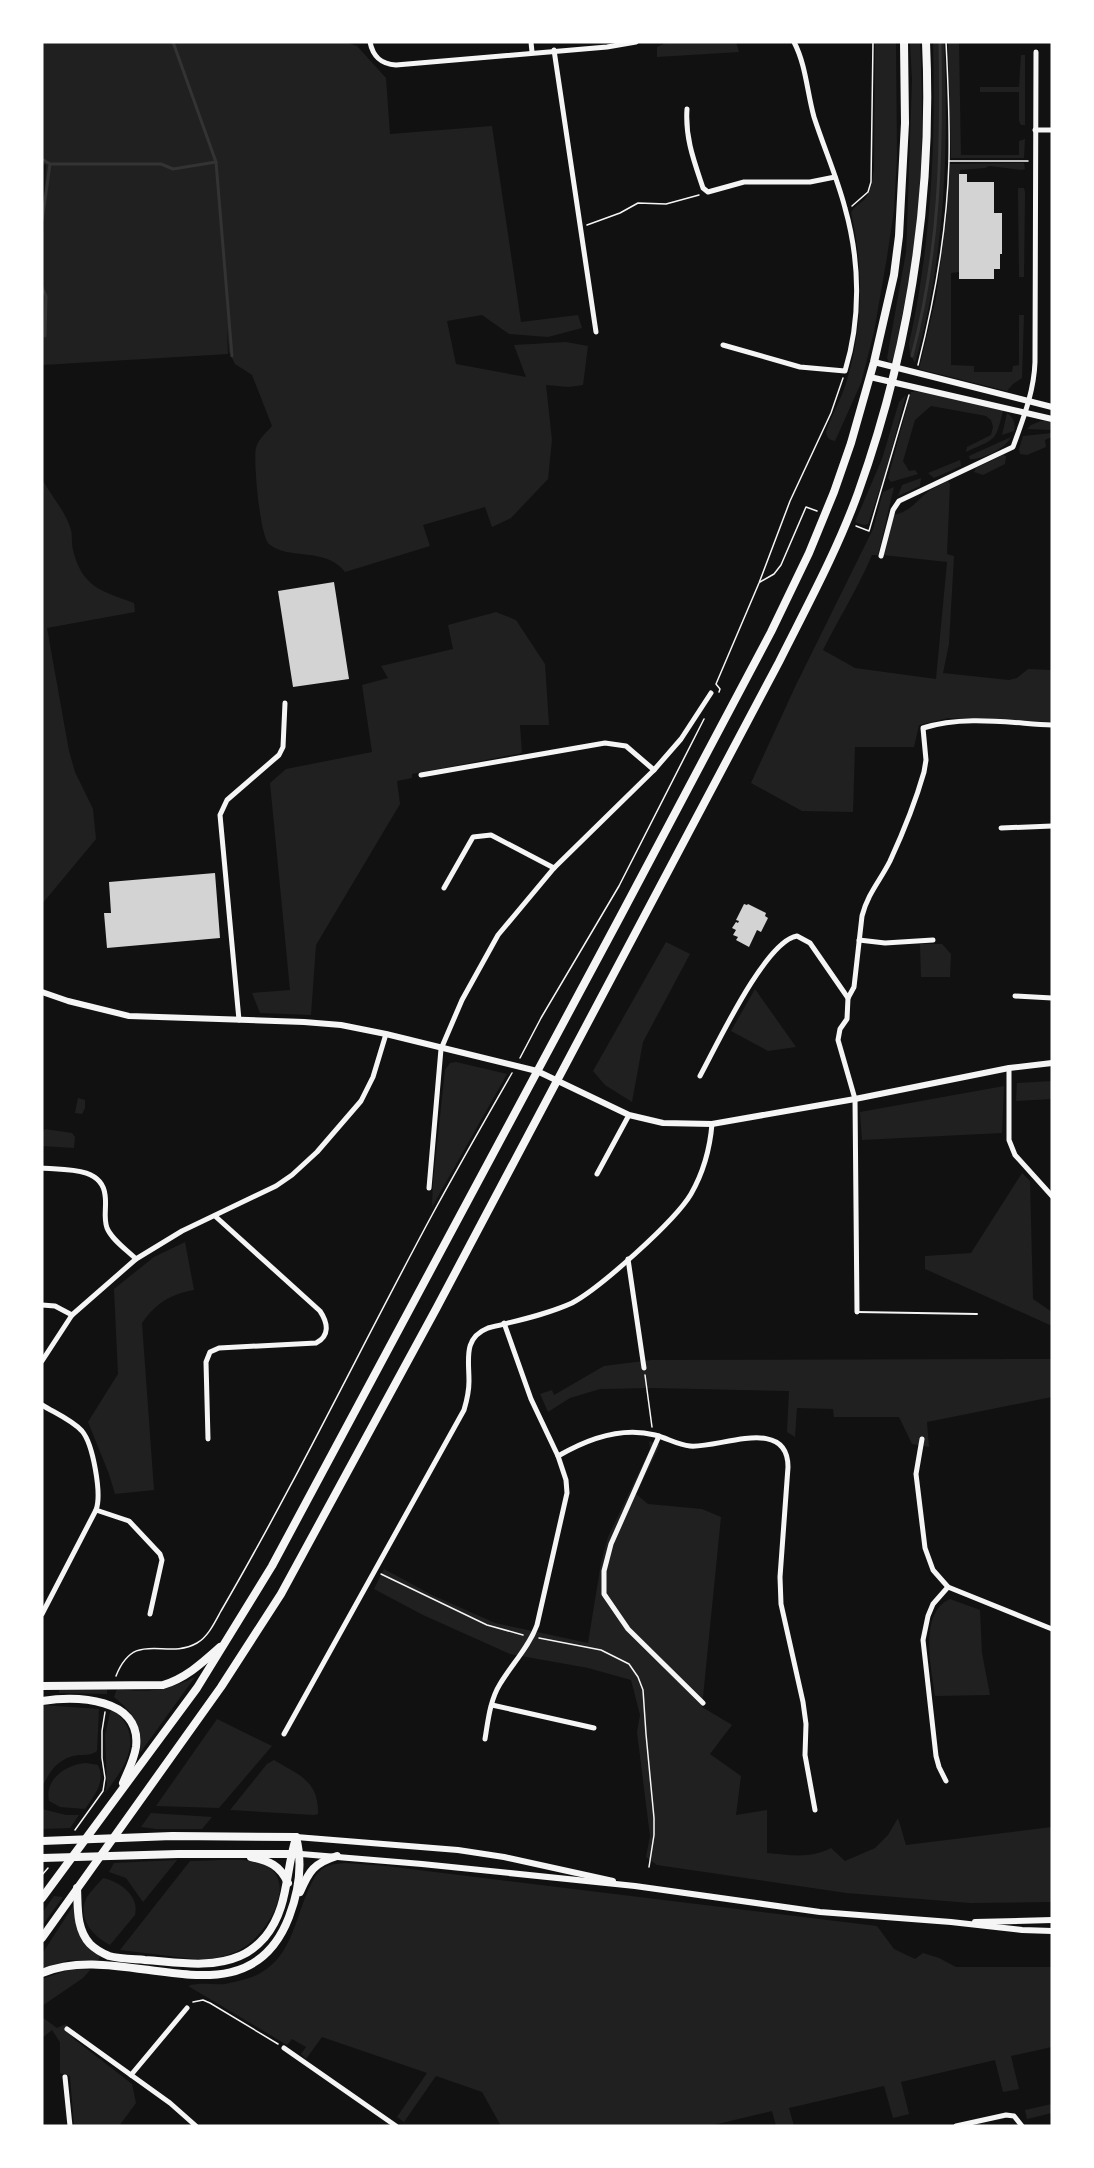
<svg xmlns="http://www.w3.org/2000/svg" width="1094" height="2168" font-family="'PT Sans Narrow',sans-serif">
	<rect width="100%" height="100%" fill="#111"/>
	<g fill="#202020">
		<path d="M42 42H345L357 46 386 78 390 134 492 126 521 322 578 315 582 328 548 337 509 334 482 315 447 321 456 364 526 377 514 345 566 342 588 346 583 385 569 387 546 385 552 440 548 479 511 518 492 527 485 507 423 525 430 546 345 572C325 546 289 561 269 544 260 537 253 460 256 448 258 439 266 433 272 426L252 375 235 364 229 352 227 327 228 354 43 365 42 259 46 165 42 164Z"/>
		<polygon points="668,42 736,42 739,52 657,57 657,47"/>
		<path d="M875 42H896L897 157 894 210 887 257 874 332 861 383 835 441C829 440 827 438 826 432 832 414 842 398 847 380 863 325 864 269 851 213 854 206 860 204 865 199 872 190 872 180 874 169Z"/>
		<path d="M910 42H920C925 135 921 230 901 320 898 334 897 353 890 364L887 358 906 252 907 229 912 80Z"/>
		<path d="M933 42H944C949 150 945 259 915 363L910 354 909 344C931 245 936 144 933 42Z"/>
		<polygon points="948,42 959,42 961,155 1019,155 1019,141 1025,139 1024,158 951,158"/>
		<polygon points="1021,55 1025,55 1025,125 1021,125 1019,121 1019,92 980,92 980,87 1019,87"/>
		<polygon points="1024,163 1025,169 1022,170 989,166 985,168 960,170 959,272 951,273 951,365 974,366 974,372 1012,372 1013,366 1019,365 1019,315 1024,315 1022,378 1013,384 1007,391 919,369 936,298 947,214 950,164"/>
		<polygon points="1018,188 1024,188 1025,192 1024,277 1019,277"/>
		<path d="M921 391 1001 410 1003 411C995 443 996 438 966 452L967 447 991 435 993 427 991 420 986 416 931 406 915 420 903 461 909 471 915 470 918 474 891 482 888 478 911 392Z"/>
		<polygon points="906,395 885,474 868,524 864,525 855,522 882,459 899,402"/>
		<path d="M1007 413C1013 417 1016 423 1014 431L1002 435Z"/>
		<polygon points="1041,421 1052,421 1052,430 1027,429 1031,425"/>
		<polygon points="1052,433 1052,437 1045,440 1046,447 1027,455 1020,454 1019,449 1023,436"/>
		<path d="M1011 437C1006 448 982 460 970 459L969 456Z"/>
		<polygon points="1003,455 1006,456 1005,464 983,475 974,472 976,468"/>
		<polygon points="960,460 961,466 934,478 928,473"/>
		<polygon points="921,478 920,486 898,496 902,485"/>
		<path d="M42 479C51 496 64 509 70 527 73 534 71 542 73 550 82 587 101 591 134 603L135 612 47 628 69 751 75 772 93 809 96 839 42 904Z"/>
		<path d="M948 481 950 484 947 554 954 556 949 644 943 673 1009 680 1017 678 1028 669 1052 670V722L948 718 919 725 914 747H855L853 812 802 811 751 783 795 687 873 529 883 492 894 487 878 555H872C858 588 839 618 823 650L855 668 936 679 947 562 883 555 894 515C910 512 917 500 930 490 936 487 942 484 948 481Z"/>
		<polygon points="496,612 516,620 545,664 549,725 520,725 522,753 412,774 412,778 397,781 400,804 316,945 311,1015 260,1013 252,993 290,990 270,783 286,769 372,752 362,685 388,678 381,666 453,649 448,625"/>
		<polygon points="666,942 690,954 643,1042 632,1102 605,1085 593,1071"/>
		<polygon points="920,944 942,944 951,954 950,977 921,977"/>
		<polygon points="755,989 796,1047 768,1051 731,1031"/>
		<polygon points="456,1062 507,1074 432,1207 433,1182 445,1070 450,1063"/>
		<polygon points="1052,1081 1052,1099 1016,1101 1017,1083"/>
		<polygon points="1004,1086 1002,1133 862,1140 860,1112"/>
		<polygon points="78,1098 85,1100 85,1108 82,1114 75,1113"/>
		<polygon points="45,1129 72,1133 75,1137 74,1148 42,1146 42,1133"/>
		<polygon points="1022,1173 1030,1181 1033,1299 1052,1312 1052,1326 925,1269 925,1256 971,1253"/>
		<path d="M185 1242 194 1290C171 1294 156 1303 142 1323L154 1490 115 1494 109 1474 88 1422 118 1374 114 1289 154 1257Z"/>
		<polygon points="1052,1359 1052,1397 927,1422 929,1447 912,1444 899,1417 834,1417 833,1409 797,1408 795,1437 787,1432 789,1391 652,1388 600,1389 570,1398 548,1412 540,1394 552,1390 554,1395 604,1366 652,1360"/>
		<path d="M649 1441 660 1445 636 1494 648 1504 702 1509 721 1517 702 1707 732 1725 710 1754 741 1776 736 1815 767 1810V1853C789 1855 811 1859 831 1848L845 1861 875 1848 888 1835 898 1818 906 1845 1052 1827V1902L970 1903 846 1893 657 1865 646 1857 650 1836 637 1732 640 1715 631 1680 588 1668 510 1654 423 1615 374 1589 384 1569 432 1595 495 1623 588 1643 601 1563 608 1537 650 1449Z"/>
		<path d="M950 1599 980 1610 982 1653 990 1695 935 1696C932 1669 918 1613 950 1599Z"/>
		<path d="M195 1677 140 1753C142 1726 134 1713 114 1697L117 1689C147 1693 167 1691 195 1677Z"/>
		<polygon points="59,1687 107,1689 107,1694 59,1693"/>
		<path d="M42 1705 99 1709 97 1751C92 1755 86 1755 79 1755 59 1757 49 1771 42 1788Z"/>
		<path d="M111 1708C146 1735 127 1765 105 1793L107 1785 105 1735Z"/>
		<polygon points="217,1719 272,1746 219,1808 156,1806"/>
		<path d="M274 1760C299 1775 319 1781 318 1814L314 1815 230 1810 267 1764Z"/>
		<path d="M86 1763 98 1765C106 1782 94 1796 85 1809L60 1807 49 1801C44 1779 67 1764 86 1763Z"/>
		<polygon points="42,1809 66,1815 79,1815 70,1828 42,1829"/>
		<polygon points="151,1813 212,1817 202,1829 156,1829 141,1827"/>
		<polygon points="177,1860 143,1902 126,1878 109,1872 114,1863"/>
		<path d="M190 1861C211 1861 242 1857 260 1863 301 1877 269 1930 246 1946 234 1955 217 1958 202 1960L120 1950Z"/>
		<path d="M345 1863 386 1866 877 1926 894 1949 915 1959 923 1953 939 1958 956 1967H1052V2047L1011 2056 1019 2089 1003 2092 995 2060 901 2082 909 2114 893 2118 884 2086 789 2108 794 2126H776L772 2111 709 2126H501L482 2092 436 2076 404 2122 397 2117 427 2073 322 2037 306 2059 301 2054 306 2047 292 2039 287 2045 188 1986C200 1982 212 1985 225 1984 233 1982 244 1980 252 1977 296 1960 294 1911 316 1875 324 1865 332 1864 345 1863Z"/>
		<path d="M103 1878C119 1881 140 1896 135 1915L110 1945C93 1936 76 1918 87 1897 91 1891 98 1884 103 1878Z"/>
		<polygon points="54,1896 63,1897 42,1926 42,1913"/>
		<path d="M75 1903C74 1926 79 1945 101 1955L98 1961 69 1960 42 1969V1954Z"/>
		<polygon points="76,1969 90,1970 83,1978 42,2006 42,1979 65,1971"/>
		<polygon points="42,2017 57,2028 66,2024 74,2039 132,2084 136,2103 119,2126 74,2126 70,2076 60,2073 60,2042 52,2030 42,2038"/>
		<polygon points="1052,2104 1052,2113 1027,2119 1025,2110"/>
	</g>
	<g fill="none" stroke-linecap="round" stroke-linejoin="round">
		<g stroke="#333" stroke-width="3">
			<polyline points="173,42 216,162 232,356"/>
			<polyline points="42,159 50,164 161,164 173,169 216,162"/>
			<polyline points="42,221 50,164"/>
			<polyline points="42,287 46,296 45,336"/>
			<path d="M912 356C940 250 942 151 940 42"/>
		</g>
	</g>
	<g fill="#d3d3d3">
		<polygon points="959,174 967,174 967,182 994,182 994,213 1002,213 1002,254 1000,254 1000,269 994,269 994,279 959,279"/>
		<polygon points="334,582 349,679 293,687 278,591"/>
		<polygon points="215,873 220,938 107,948 104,913 111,913 109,882"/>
		<polygon points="744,904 747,905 748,904 766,913 765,916 768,918 761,932 757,930 749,947 736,940 738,937 733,935 736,930 732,928 736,922 738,923 739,921 736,920"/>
	</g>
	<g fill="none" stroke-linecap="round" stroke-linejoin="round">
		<g stroke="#f5f5f5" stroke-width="1.5">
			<polyline points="949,161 1028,161"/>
			<polyline points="852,206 868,192 871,182 873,42"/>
			<polyline points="587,225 620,213 638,203 666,204 699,195"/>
			<path d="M918 365C935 298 947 230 949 161 950 121 948 82 946 42"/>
			<polyline points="856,526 869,531 909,395"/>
			<polyline points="760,582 774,574 781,565 806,507 817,511"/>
			<polyline points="719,692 720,689 716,684 759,583 790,501 831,413 843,378"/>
			<polyline points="520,1058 541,1018 619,886 704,719"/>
			<polyline points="645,1375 652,1427"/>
			<polyline points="381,1574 487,1625 523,1635"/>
			<polyline points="539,1638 601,1650 629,1664 638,1677 643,1690 646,1734 654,1818 654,1835 649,1867"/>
			<path d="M116 1676C135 1628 166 1661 197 1643 208 1637 215 1622 221 1611 296 1482 361 1347 432 1215 458 1167 485 1120 512 1073"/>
			<polyline points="75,1830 103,1791 105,1778 102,1758 102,1731 105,1712"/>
			<polyline points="42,1875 48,1868"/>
			<polyline points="193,2002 203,2000 210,2003 278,2044"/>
		</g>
		<polyline stroke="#f5f5f5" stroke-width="2" points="857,1312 977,1314"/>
		<g stroke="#f5f5f5" stroke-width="5">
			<path d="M370 42C373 57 381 64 396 65L607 47 636 42"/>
			<polyline points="531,42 532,52"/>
			<polyline points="554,50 596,332"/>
			<path d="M687 109C685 138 694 161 703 188L708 192 744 182H810L835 177"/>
			<polyline points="1035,130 1052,130"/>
			<path d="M723 345 800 367 845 371C861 319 860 261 845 208 837 177 824 148 814 117 807 92 806 65 794 42"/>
			<path d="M881 556 893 510 899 501 1013 447C1023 419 1034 392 1035 362L1036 52"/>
			<polyline points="421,775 605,743 626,746 654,770"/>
			<polyline points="1001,828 1052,826"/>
			<polyline points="444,888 473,837 491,835 554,868"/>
			<polyline points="859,940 885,943 933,940"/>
			<polyline points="1015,996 1052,998"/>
			<path d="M848 998 854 987 862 916C868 893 880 881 890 861 902 835 916 800 924 772L926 760 923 728C964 715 1010 723 1052 725"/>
			<polyline points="239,1020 220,815 227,800 279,755 283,747 285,703"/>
			<polyline points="1009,1068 1009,1140 1015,1155 1052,1196"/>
			<path d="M700 1076C716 1047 765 941 797 936L810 943 848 998 847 1019 840 1029 838 1040 855 1099 857 1312"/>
			<path d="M42 1168C63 1170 102 1166 105 1195 107 1206 103 1217 107 1228 112 1240 127 1250 136 1259"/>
			<polyline points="597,1174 629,1115"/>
			<polyline points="429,1188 441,1049 462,1000 498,935 554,868 654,770 681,739 711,693"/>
			<polyline points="628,1259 644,1368"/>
			<polyline points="42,1305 55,1306 72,1315"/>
			<polyline points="42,1361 72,1315 136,1259 182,1231 276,1186 292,1175 317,1152 361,1101 373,1077 386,1034"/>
			<path d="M42 1405C55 1413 72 1420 82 1431 93 1444 102 1494 96 1510L42 1614"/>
			<polyline points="659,1436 611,1544 604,1571 604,1594 628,1629 703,1703"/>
			<path d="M208 1439 206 1362 210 1352 219 1348 316 1343C330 1336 328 1323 320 1311L215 1216"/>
			<polyline points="922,1439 916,1474 925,1548 933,1570 948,1587 1052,1629"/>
			<path d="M558 1456C587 1439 621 1426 655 1435 667 1438 678 1445 690 1446 718 1449 788 1415 788 1467L780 1577 781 1604 803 1702 806 1724 805 1755 815 1810"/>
			<polyline points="96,1510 129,1521 160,1554 162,1560 150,1614"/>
			<polyline points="492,1705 594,1728"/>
			<path d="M284 1734 464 1410C467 1400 469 1391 469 1381 469 1359 463 1338 488 1328 515 1321 546 1315 572 1303 600 1288 675 1221 691 1194 703 1173 710 1148 712 1124"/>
			<path d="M485 1739C488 1721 490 1700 500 1684 512 1664 529 1647 537 1625L567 1493 566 1480 558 1456 531 1399 504 1323"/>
			<polyline points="946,1781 939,1767 936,1756 923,1640 928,1616 933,1604 948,1587"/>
			<polyline points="67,2029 170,2103 196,2126"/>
			<polyline points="284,2048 396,2126"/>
			<polyline points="131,2075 187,2008"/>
			<polyline points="65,2077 70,2126"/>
			<polyline points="956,2126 1006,2115 1014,2116 1022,2126"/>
		</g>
		<g stroke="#f5f5f5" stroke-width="6">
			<polyline points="874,362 1052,407"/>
			<polyline points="870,377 1052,419"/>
			<polyline points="42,992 68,1001 129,1016 304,1022 341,1025 386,1034 537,1071 629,1115 663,1123 712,1124 855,1099 1009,1068 1052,1063"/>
			<polyline points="296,1837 458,1850 504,1857 613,1881"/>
			<polyline points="301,1854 422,1864 635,1886 820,1912 951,1922 1022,1930 1052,1931"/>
			<polyline points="975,1922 1052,1920"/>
		</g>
		<g stroke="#f5f5f5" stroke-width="8">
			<path d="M42 1686 163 1685C186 1678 202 1663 220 1647"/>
			<path d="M42 1701C76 1696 142 1697 136 1747 134 1760 128 1771 123 1783"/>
			<polyline points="42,1841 172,1836 296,1837"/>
			<path d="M251 1857C269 1861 280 1865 288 1883"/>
			<polyline points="42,1858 178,1854 295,1854"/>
			<path d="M77 1888C78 1907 76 1929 90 1944 95 1949 102 1953 109 1956 120 1959 134 1959 145 1960 176 1962 210 1969 240 1956 250 1952 258 1945 265 1937 289 1908 285 1872 296 1838"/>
			<path d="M300 1892C309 1871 314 1863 337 1856"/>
			<polyline points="42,1898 197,1688 272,1566 620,917 771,632 809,553 834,492 851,443 874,362 894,275 899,236 905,123 904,42"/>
			<path d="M42 1938 221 1687 281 1594 436 1309 779 662C807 606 837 551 858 493 910 348 933 195 926 42"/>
			<path d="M42 1973C123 1938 246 2029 289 1917 299 1891 303 1864 296 1837"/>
		</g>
	</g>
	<rect width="1094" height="2168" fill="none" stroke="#ffffff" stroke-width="87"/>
</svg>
